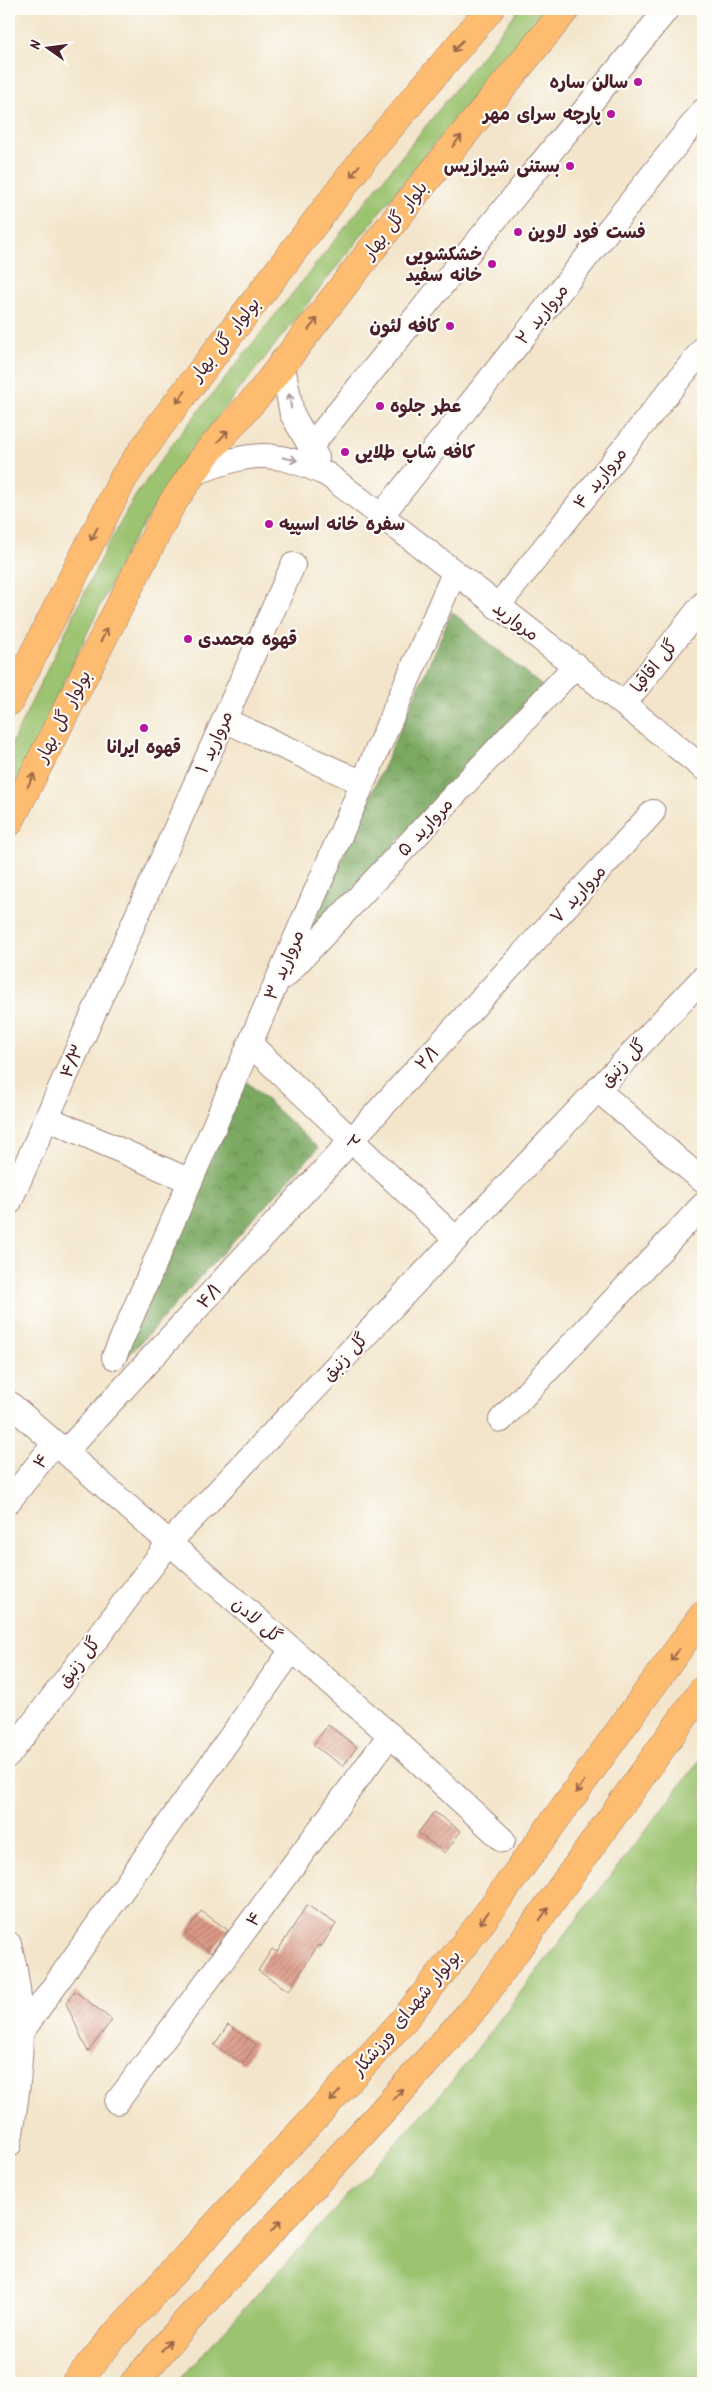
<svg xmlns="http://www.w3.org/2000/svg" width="712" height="2392" font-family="Kalam,'Playpen Sans Arabic',sans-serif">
	<defs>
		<pattern id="forest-crowns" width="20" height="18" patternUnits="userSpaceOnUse" patternTransform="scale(1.25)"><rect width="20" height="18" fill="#7ca962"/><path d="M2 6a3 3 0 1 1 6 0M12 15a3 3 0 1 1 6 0" fill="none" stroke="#688951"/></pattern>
		<pattern id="building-hatch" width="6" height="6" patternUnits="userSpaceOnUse" patternTransform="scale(1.25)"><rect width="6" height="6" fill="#db9986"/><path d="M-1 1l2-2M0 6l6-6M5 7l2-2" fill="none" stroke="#b47c6e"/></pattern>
	</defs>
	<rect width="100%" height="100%" fill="#fdfcf7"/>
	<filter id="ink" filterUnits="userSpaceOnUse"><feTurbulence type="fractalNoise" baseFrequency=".02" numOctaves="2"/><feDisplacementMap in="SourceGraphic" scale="10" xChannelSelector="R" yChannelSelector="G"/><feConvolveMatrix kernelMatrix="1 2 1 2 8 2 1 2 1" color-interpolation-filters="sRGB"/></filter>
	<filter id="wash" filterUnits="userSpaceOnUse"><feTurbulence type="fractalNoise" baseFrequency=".0096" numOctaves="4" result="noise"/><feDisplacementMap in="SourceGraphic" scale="20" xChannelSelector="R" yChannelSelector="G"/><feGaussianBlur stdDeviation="1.12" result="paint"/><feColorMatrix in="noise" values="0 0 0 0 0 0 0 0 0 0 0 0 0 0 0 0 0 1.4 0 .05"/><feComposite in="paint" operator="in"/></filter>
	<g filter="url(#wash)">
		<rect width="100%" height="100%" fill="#f3e5cb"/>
		<g fill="#9bc36f" stroke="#72714d">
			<polygon points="519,9 546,9 426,154 187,456 126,551 9,799 9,749 105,550 136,495 171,446"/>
			<polygon points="703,1756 703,2383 176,2383 449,2085"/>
		</g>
		<g fill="url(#forest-crowns)" stroke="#636446">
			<polygon points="452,612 542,686 308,937"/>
			<polygon points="246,1081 318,1148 122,1363"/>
		</g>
		<g id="blocks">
			<g fill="url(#building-hatch)">
				<polygon points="328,1725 357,1747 343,1766 313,1745"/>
				<polygon points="434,1812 461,1831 445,1853 418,1833"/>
				<polygon points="307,1905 336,1924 321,1947 318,1945 289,1991 258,1971 272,1949 277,1952"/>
				<polygon points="201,1911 228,1930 211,1953 185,1934"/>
				<polygon points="75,1991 112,2020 88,2052 66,2003"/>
				<polygon points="228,2025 256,2044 243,2064 214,2045"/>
			</g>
		</g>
	</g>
	<g filter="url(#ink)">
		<use href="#blocks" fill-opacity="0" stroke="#9e827b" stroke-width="1"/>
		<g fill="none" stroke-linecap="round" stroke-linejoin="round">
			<defs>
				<g id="minor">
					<polyline points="282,361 292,414 317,458"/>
					<polyline points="310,447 667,9"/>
					<path d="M192 474C250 452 271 448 328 475 454 571 580 668 703 768"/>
					<polyline points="381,516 703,111"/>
					<polyline points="497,607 703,349"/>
					<polyline points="624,704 703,604"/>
					<polyline points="224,720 363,783"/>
					<polyline points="285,976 576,665"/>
					<polyline points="250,1044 456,1239"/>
					<polyline points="598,1090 703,1181"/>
					<polyline points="47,1118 190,1181"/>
					<polyline points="9,1203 293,565"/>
					<polyline points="114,1357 454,573"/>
					<polyline points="9,1403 390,1735 503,1840"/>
					<polyline points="501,1420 703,1205"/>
					<polyline points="65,1452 653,812"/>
					<polyline points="9,1501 55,1443"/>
					<polyline points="9,1755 169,1543 703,978"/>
					<path d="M9 1944C28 2012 21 2077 9 2145"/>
					<polyline points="9,2050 292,1650"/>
					<polyline points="117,2102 390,1735"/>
				</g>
				<g id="major">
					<polyline points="9,702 124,477 161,424 369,152 490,9"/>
					<polyline points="9,823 171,505 207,453 260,393 415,194 566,9"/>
					<polyline points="75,2383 116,2334 403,2021 477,1928 703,1615"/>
					<polyline points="134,2383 187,2321 380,2114 477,2005 703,1690"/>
				</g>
			</defs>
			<use href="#minor" stroke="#9e827b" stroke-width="26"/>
			<use href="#major" stroke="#9e827b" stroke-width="29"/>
			<use href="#minor" stroke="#fff" stroke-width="24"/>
			<use href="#major" stroke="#fdbc6f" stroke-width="28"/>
		</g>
		<defs><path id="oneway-shaft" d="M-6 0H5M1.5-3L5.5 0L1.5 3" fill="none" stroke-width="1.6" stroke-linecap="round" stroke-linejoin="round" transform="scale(1.25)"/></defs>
		<g stroke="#9b664a">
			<use href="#oneway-shaft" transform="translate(458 46) rotate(131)"/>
			<use href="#oneway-shaft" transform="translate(457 141) rotate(-51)"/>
			<use href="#oneway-shaft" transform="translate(355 171) rotate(127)"/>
			<use href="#oneway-shaft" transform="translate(313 324) rotate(-51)"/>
			<use href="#oneway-shaft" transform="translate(181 397) rotate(127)"/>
			<use href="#oneway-shaft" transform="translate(223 436) rotate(-48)"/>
			<use href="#oneway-shaft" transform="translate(94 534) rotate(118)"/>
			<use href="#oneway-shaft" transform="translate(104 635) rotate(-63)"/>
			<use href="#oneway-shaft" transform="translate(31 780) rotate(-63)"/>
			<use href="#oneway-shaft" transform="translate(675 1655) rotate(126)"/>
			<use href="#oneway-shaft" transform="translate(580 1787) rotate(125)"/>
			<use href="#oneway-shaft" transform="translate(544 1914) rotate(-55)"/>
			<use href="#oneway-shaft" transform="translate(484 1918) rotate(126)"/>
			<use href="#oneway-shaft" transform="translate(398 2094) rotate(-49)"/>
			<use href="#oneway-shaft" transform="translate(335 2096) rotate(132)"/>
			<use href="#oneway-shaft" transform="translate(276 2226) rotate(-47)"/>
			<use href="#oneway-shaft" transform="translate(166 2346) rotate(-49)"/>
		</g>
		<g stroke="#ae9aa0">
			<use href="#oneway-shaft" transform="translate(290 401) rotate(-99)"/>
			<use href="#oneway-shaft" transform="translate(290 459) rotate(11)"/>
		</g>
	</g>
	<g fill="#b5179e" stroke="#fdfcf7" stroke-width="2">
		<circle cx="638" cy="82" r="5"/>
		<circle cx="611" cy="114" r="5"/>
		<circle cx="570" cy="166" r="5"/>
		<circle cx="518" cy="232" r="5"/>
		<circle cx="492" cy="264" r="5"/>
		<circle cx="450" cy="326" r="5"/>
		<circle cx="380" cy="406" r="5"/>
		<circle cx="345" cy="452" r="5"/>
		<circle cx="269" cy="524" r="5"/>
		<circle cx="188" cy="639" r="5"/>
		<circle cx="144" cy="728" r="5"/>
	</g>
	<g text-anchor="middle" stroke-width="4.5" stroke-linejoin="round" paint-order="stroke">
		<g font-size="18" font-weight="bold" fill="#4a1f2b" stroke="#fdfcf7" text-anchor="end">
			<text x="628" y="88">سالن ساره</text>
			<text x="601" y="120">پارچه سرای مهر</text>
			<text x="560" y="172">بستنی شیرازیس</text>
			<text x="528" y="238" text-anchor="start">فست فود لاوین</text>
			<text x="482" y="260">خشکشویی<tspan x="482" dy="21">خانه سفید</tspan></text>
			<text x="440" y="332">کافه لئون</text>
			<text x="390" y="412" text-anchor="start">عطر جلوه</text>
			<text x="355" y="458" text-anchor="start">کافه شاپ طلایی</text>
			<text x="279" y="530" text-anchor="start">سفره خانه اسپیه</text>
			<text x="198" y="645" text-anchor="start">قهوه محمدی</text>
			<text x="144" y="753" text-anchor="middle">قهوه ایرانا</text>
		</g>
		<g font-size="18" fill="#4a1f2b" stroke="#fdfcf7">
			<text transform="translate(395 220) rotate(-52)" y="6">بلوار گل بهار</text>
			<text transform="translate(542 314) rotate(-51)" y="6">مروارید ۲</text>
			<text transform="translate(225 339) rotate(-52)" y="6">بولوار گل بهار</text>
			<text transform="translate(600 478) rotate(-51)" y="6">مروارید ۴</text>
			<text transform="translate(516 621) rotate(37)" y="6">مروارید</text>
			<text transform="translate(654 666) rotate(-51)" y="6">گل اقاقیا</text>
			<text transform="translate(63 716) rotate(-63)" y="6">بولوار گل بهار</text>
			<text transform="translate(214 742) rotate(-66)" y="6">مروارید ۱</text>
			<text transform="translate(425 827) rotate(-47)" y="6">مروارید ۵</text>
			<text transform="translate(578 894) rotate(-47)" y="6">مروارید ۷</text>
			<text transform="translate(284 965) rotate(-67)" y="6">مروارید ۳</text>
			<text transform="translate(427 1058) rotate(-47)" y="6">۲/۱</text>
			<text transform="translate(72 1061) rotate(-66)" y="6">۴/۳</text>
			<text transform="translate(623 1063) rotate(-47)" y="6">گل زنبق</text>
			<text transform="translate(353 1142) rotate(44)" y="6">۲</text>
			<text transform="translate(209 1296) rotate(-47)" y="6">۴/۱</text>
			<text transform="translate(345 1357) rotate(-47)" y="6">گل زنبق</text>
			<text transform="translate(41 1461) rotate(-51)" y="6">۴</text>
			<text transform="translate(257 1620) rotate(41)" y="6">گل لادن</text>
			<text transform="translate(79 1662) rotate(-53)" y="6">گل زنبق</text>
			<text transform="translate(254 1919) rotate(-53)" y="6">۴</text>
			<text transform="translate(406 2013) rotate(-50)" y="6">بولوار شهدای ورزشکار</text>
		</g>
	</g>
	<rect width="712" height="2392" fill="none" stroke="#fdfcf7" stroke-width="30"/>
	<g transform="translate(48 48) rotate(284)" stroke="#fdfcf7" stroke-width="4" paint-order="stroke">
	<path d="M0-4L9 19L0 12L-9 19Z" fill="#4a1f2b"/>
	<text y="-8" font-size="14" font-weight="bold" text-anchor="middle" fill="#4a1f2b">N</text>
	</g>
</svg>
